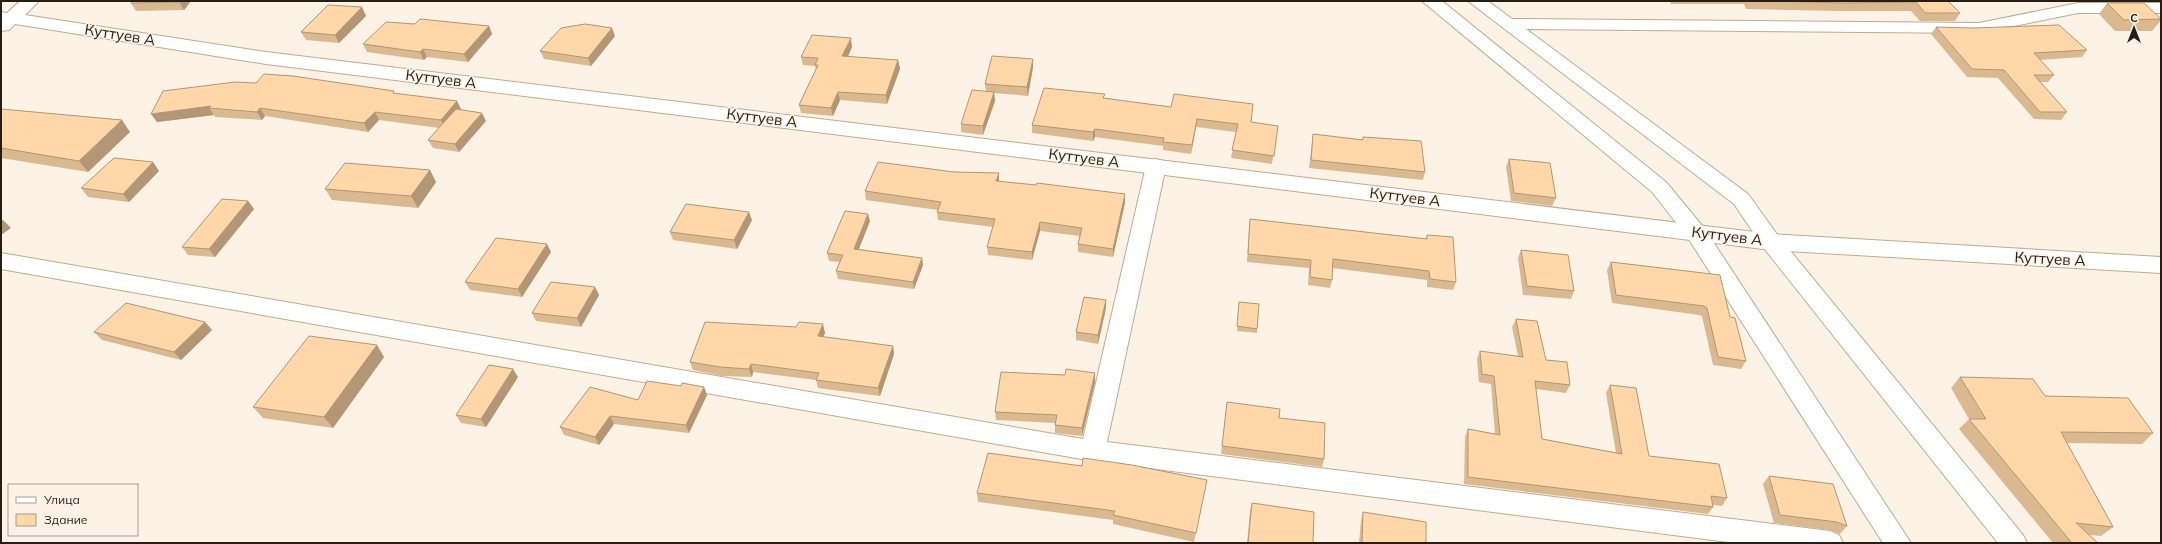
<svg xmlns="http://www.w3.org/2000/svg" width="2162" height="544" font-family="Mulish,sans-serif">
	<rect width="100%" height="100%" fill="#fdf2e6"/>
	<g fill="none" stroke-linecap="round" stroke-linejoin="round">
		<defs>
			<g id="street">
				<polygon points="1422,1 1442,1 1666,182 1704,228 1911,543 1883,543 1688,238 1652,192"/>
				<polygon points="1468,1 1488,1 1512,19 1979,23 2078,3 2161,3 2161,13 2078,13 1979,33 1526,29 1748,194 1779,237 2023,535 2027,543 1998,543 1763,247 1734,204"/>
				<polygon points="1156,159 1163,161 1166,166 1107,442 1830,531 1839,535 1843,543 1736,543 1093,461 1,269 1,253 1083,439 1146,166 1149,161"/>
			</g>
			<polygon id="secondary" points="20,1 39,1 25,15 266,52 1771,234 2161,257 2161,273 1771,250 266,64 15,24 9,30 1,31 1,12 7,13"/>
		</defs>
		<use href="#street" stroke="#c3aa8d" stroke-width="2"/>
		<use href="#secondary" stroke="#c3aa8d" stroke-width="2"/>
		<use href="#street" fill="#fff" fill-rule="evenodd"/>
		<use href="#secondary" fill="#fff" fill-rule="evenodd"/>
	</g>
	<g fill="#dbb990">
		<polygon points="191,1 184,10 136,11 131,3"/>
		<polygon points="1670,1 1948,1 1960,13 1955,21 1920,21 1911,11 1838,11 1746,9 1744,4 1671,4"/>
		<polygon points="2085,1 2122,1 2122,2"/>
		<polygon points="2107,3 2161,19 2161,20 2152,31 2115,31 2099,14"/>
		<polygon points="366,16 339,43 306,40 301,32"/>
		<polygon points="415,24 489,26 492,34 468,62 427,57 424,60 367,52 363,44"/>
		<polygon points="1936,27 2087,50 2082,57 2040,60 2054,75 2048,82 2040,82 2067,112 2061,120 2034,119 1998,78 1967,77 1931,34"/>
		<polygon points="615,36 591,66 544,59 540,51"/>
		<polygon points="852,47 848,57 898,60 900,69 887,104 840,100 833,116 801,113 799,105 816,69 815,66 803,65 801,57"/>
		<polygon points="1033,59 1033,67 1028,96 994,93 995,101 983,135 961,132 961,124 986,91 985,84"/>
		<polygon points="163,91 396,93 461,109 461,110 486,121 459,152 433,148 428,140 439,128 379,120 368,132 265,116 262,120 215,117 214,115 157,122"/>
		<polygon points="1105,98 1251,122 1278,126 1272,164 1231,158 1236,132 1196,127 1191,154 1163,150 1163,146 1095,137 1093,141 1032,133 1032,125"/>
		<polygon points="1,109 130,132 88,172 1,158"/>
		<polygon points="1313,134 1363,140 1363,137 1425,172 1423,180 1309,168 1312,143"/>
		<polygon points="1509,159 1556,198 1552,206 1511,201 1506,167"/>
		<polygon points="159,171 129,202 88,197 81,188"/>
		<polygon points="999,181 1125,203 1113,257 1078,252 1078,244 1080,236 1040,231 1032,260 988,255 987,247 993,227 938,220 937,212 938,210 866,200 865,191"/>
		<polygon points="436,182 418,208 332,200 325,189"/>
		<polygon points="248,201 254,209 215,257 188,255 182,247"/>
		<polygon points="1250,219 1426,239 1427,235 1456,282 1453,290 1427,287 1427,280 1332,268 1332,280 1330,288 1308,285 1309,268 1247,262 1249,228"/>
		<polygon points="752,220 737,249 673,240 670,232"/>
		<polygon points="870,221 859,249 922,258 923,265 914,289 838,279 836,271 840,262 829,261 827,253"/>
		<polygon points="1521,250 1574,291 1571,299 1523,295 1518,258"/>
		<polygon points="551,252 522,297 470,290 465,282"/>
		<polygon points="1611,262 1730,317 1746,361 1741,369 1713,365 1702,316 1699,315 1612,303 1607,270"/>
		<polygon points="595,287 599,295 581,327 536,321 532,313"/>
		<polygon points="1106,300 1106,308 1098,344 1076,340 1076,332"/>
		<polygon points="1239,306 1257,329 1257,333 1237,331"/>
		<polygon points="1516,319 1546,360 1570,385 1566,393 1536,389 1542,439 1616,453 1606,393 1610,385 1649,456 1727,498 1722,506 1713,505 1713,507 1708,514 1464,484 1465,437 1468,429 1495,434 1491,384 1479,382 1477,359 1480,351 1518,356 1512,327"/>
		<polygon points="205,322 212,330 181,360 102,340 94,332"/>
		<polygon points="825,333 823,337 893,346 894,354 880,396 818,388 816,380 753,372 752,377 722,376 693,370 690,362"/>
		<polygon points="384,357 333,428 263,418 253,407"/>
		<polygon points="1095,373 1095,382 1082,436 1055,433 1055,423 996,420 995,412 1065,375"/>
		<polygon points="518,377 486,427 461,423 456,415"/>
		<polygon points="1960,377 2045,396 2153,433 2142,444 2067,443 2113,527 2101,536 2090,535 2098,543 2053,543 1959,429 1969,419 1951,388"/>
		<polygon points="681,386 704,387 707,395 689,433 614,424 599,445 564,435 560,427"/>
		<polygon points="1226,410 1279,418 1324,459 1322,467 1221,454"/>
		<polygon points="1082,466 1207,480 1205,490 1194,542 1113,524 1113,520 978,502 977,493"/>
		<polygon points="1769,476 1847,526 1840,534 1830,530 1774,523 1763,484"/>
		<polygon points="1252,503 1313,543 1247,543 1250,511"/>
		<polygon points="1363,512 1426,543 1359,543 1361,520"/>
	</g>
	<g fill="#b29676">
		<polygon points="179,1 191,1 184,10 179,2"/>
		<polygon points="362,7 366,16 339,43 335,35"/>
		<polygon points="489,26 492,34 468,62 464,54"/>
		<polygon points="612,28 615,36 591,66 588,58"/>
		<polygon points="851,38 852,47 844,65 842,56"/>
		<polygon points="423,49 427,57 424,60 420,52"/>
		<polygon points="1033,59 1033,67 1028,96 1027,87"/>
		<polygon points="898,60 900,69 887,104 886,95"/>
		<polygon points="838,92 840,100 833,116 831,108"/>
		<polygon points="994,92 995,101 983,135 983,126"/>
		<polygon points="457,101 461,109 445,128 441,120"/>
		<polygon points="211,106 209,108 214,115 157,122 151,114"/>
		<polygon points="260,108 265,116 262,120 257,112"/>
		<polygon points="375,112 379,120 368,132 364,123"/>
		<polygon points="482,113 486,121 459,152 455,144"/>
		<polygon points="1197,119 1196,127 1191,154 1192,145"/>
		<polygon points="122,120 130,132 88,172 79,161"/>
		<polygon points="1095,129 1095,137 1093,141 1093,132"/>
		<polygon points="153,162 159,171 129,202 123,194"/>
		<polygon points="430,170 436,182 418,208 411,196"/>
		<polygon points="999,173 999,181 996,181"/>
		<polygon points="1125,194 1125,203 1113,257 1113,249"/>
		<polygon points="248,201 254,209 215,257 209,249"/>
		<polygon points="749,212 752,220 737,249 734,240"/>
		<polygon points="868,214 870,221 856,256 854,249"/>
		<polygon points="3,220 11,228 1,235 1,221"/>
		<polygon points="1040,222 1040,231 1032,260 1032,252"/>
		<polygon points="547,244 551,252 522,297 518,289"/>
		<polygon points="922,258 923,265 914,289 913,282"/>
		<polygon points="595,287 599,295 581,327 577,318"/>
		<polygon points="1106,300 1106,308 1098,344 1098,335"/>
		<polygon points="205,322 212,330 181,360 174,352"/>
		<polygon points="823,324 825,333 820,345 818,336"/>
		<polygon points="377,345 384,357 333,428 324,417"/>
		<polygon points="893,346 894,354 880,396 878,388"/>
		<polygon points="751,364 753,372 752,377 749,369"/>
		<polygon points="513,369 518,377 486,427 481,419"/>
		<polygon points="1095,373 1095,382 1082,436 1082,428"/>
		<polygon points="704,387 707,395 689,433 686,425"/>
		<polygon points="610,416 614,424 599,445 595,437"/>
	</g>
	<g fill="#ffd7a8" stroke="#b29676">
		<polygon points="132,1 179,1 179,2 131,3"/>
		<polygon points="1771,1 1948,1 1960,13 1925,13 1916,2 1843,3"/>
		<polygon points="2107,3 2144,3 2161,19 2124,20"/>
		<polygon points="328,5 362,7 335,35 301,32"/>
		<polygon points="420,19 489,26 464,54 423,49 420,52 363,44 386,22 415,24"/>
		<polygon points="585,24 612,28 588,58 540,51 561,28"/>
		<polygon points="2059,25 2087,50 2034,53 2054,75 2034,75 2067,112 2040,112 2004,70 1972,69 1936,27 1973,28"/>
		<polygon points="812,35 851,38 842,56 898,60 886,95 838,92 831,108 799,105 818,65 815,65 818,58 801,57"/>
		<polygon points="992,56 1033,59 1027,87 985,84"/>
		<polygon points="264,74 293,76 394,91 393,93 457,101 441,120 375,112 364,123 260,108 257,112 209,108 211,106 151,114 163,91 235,82 256,83"/>
		<polygon points="1044,88 1105,94 1103,98 1171,107 1174,94 1253,104 1251,122 1278,126 1274,156 1232,150 1238,124 1197,119 1192,145 1163,142 1164,138 1095,129 1093,132 1032,125"/>
		<polygon points="972,90 994,92 983,126 961,124"/>
		<polygon points="1,109 122,120 79,161 1,148"/>
		<polygon points="456,109 482,113 455,144 428,140"/>
		<polygon points="1313,134 1363,140 1363,137 1421,141 1425,172 1311,160"/>
		<polygon points="114,158 153,162 123,194 81,188"/>
		<polygon points="1509,159 1550,163 1556,198 1514,193"/>
		<polygon points="878,162 954,172 999,173 996,181 1036,185 1037,183 1125,194 1113,249 1078,244 1082,228 1040,222 1032,252 987,247 995,219 937,212 941,202 865,191"/>
		<polygon points="345,163 430,170 411,196 325,189"/>
		<polygon points="222,199 248,201 209,249 182,247"/>
		<polygon points="686,204 749,212 734,240 670,232"/>
		<polygon points="845,211 868,214 854,249 922,258 913,282 836,271 843,255 827,253"/>
		<polygon points="1250,219 1427,239 1427,235 1453,237 1456,282 1430,279 1429,271 1333,259 1332,280 1310,277 1311,260 1248,254"/>
		<polygon points="496,238 547,244 518,289 465,282"/>
		<polygon points="1521,250 1568,255 1574,291 1527,286"/>
		<polygon points="1611,262 1720,275 1730,317 1735,318 1746,361 1718,357 1707,308 1704,306 1616,295"/>
		<polygon points="551,282 595,287 577,318 532,313"/>
		<polygon points="1084,297 1106,300 1098,335 1076,332"/>
		<polygon points="1239,302 1259,304 1257,329 1237,326"/>
		<polygon points="126,303 205,322 174,352 94,332"/>
		<polygon points="1516,319 1537,321 1546,360 1567,362 1570,385 1535,381 1542,439 1622,454 1610,385 1636,388 1649,456 1719,464 1727,498 1711,496 1713,507 1468,477 1468,429 1500,435 1494,376 1482,374 1480,351 1523,357"/>
		<polygon points="705,322 796,327 799,322 823,324 818,336 893,346 878,388 816,380 819,373 751,364 749,369 720,367 690,362"/>
		<polygon points="309,336 377,345 324,417 253,407"/>
		<polygon points="489,365 513,369 481,419 456,415"/>
		<polygon points="1066,369 1095,373 1082,428 1055,425 1057,415 995,412 1001,372 1065,375"/>
		<polygon points="1960,377 2033,379 2045,396 2128,398 2153,433 2061,432 2113,527 2076,523 2098,543 2072,543 1969,419 1986,419"/>
		<polygon points="647,381 681,386 682,383 704,387 686,425 610,416 595,437 560,427 590,387 638,400"/>
		<polygon points="1227,402 1280,409 1279,418 1325,423 1324,459 1222,446"/>
		<polygon points="988,453 1082,466 1083,458 1132,465 1207,480 1196,533 1113,515 1115,511 977,493"/>
		<polygon points="1769,476 1833,484 1847,526 1837,522 1780,515"/>
		<polygon points="1252,503 1314,512 1313,543 1248,543"/>
		<polygon points="1363,512 1426,522 1426,543 1362,543"/>
	</g>
	<g text-anchor="middle" stroke-width="3" stroke-linejoin="round" paint-order="stroke">
		<g font-size="15" fill="#271e13" stroke="#fdf2e6">
			<text transform="translate(120 35) rotate(9)" y="5">Куттуев А</text>
			<text transform="translate(441 79) rotate(7)" y="5">Куттуев А</text>
			<text transform="translate(762 118) rotate(7)" y="5">Куттуев А</text>
			<text transform="translate(1084 158) rotate(7)" y="5">Куттуев А</text>
			<text transform="translate(1405 197) rotate(7)" y="5">Куттуев А</text>
			<text transform="translate(1727 236) rotate(7)" y="5">Куттуев А</text>
			<text transform="translate(2050 259) rotate(3)" y="5">Куттуев А</text>
		</g>
	</g>
	<rect width="2162" height="544" fill="none" stroke="#271e13" stroke-width="4"/>
	<rect x="8" y="484" width="130" height="52" fill="#fdf2e6" stroke="#a79d92"/>
	<rect x="16" y="497" width="20" height="6" fill="#ffffff" stroke="#a79d92"/>
	<text x="44" y="504" font-size="12" fill="#271e13">Улица</text>
	<rect x="16" y="514" width="20" height="12" fill="#ffd7a8" stroke="#a79d92"/>
	<text x="44" y="524" font-size="12" fill="#271e13">Здание</text>
	<g transform="translate(2134 28)" stroke="#fdf2e6" stroke-width="3" paint-order="stroke">
	<path d="M0-3L7 15L0 10L-7 15Z" fill="#271e13"/>
	<text y="-6" font-size="11" font-weight="bold" text-anchor="middle" fill="#271e13">С</text>
	</g>
</svg>
